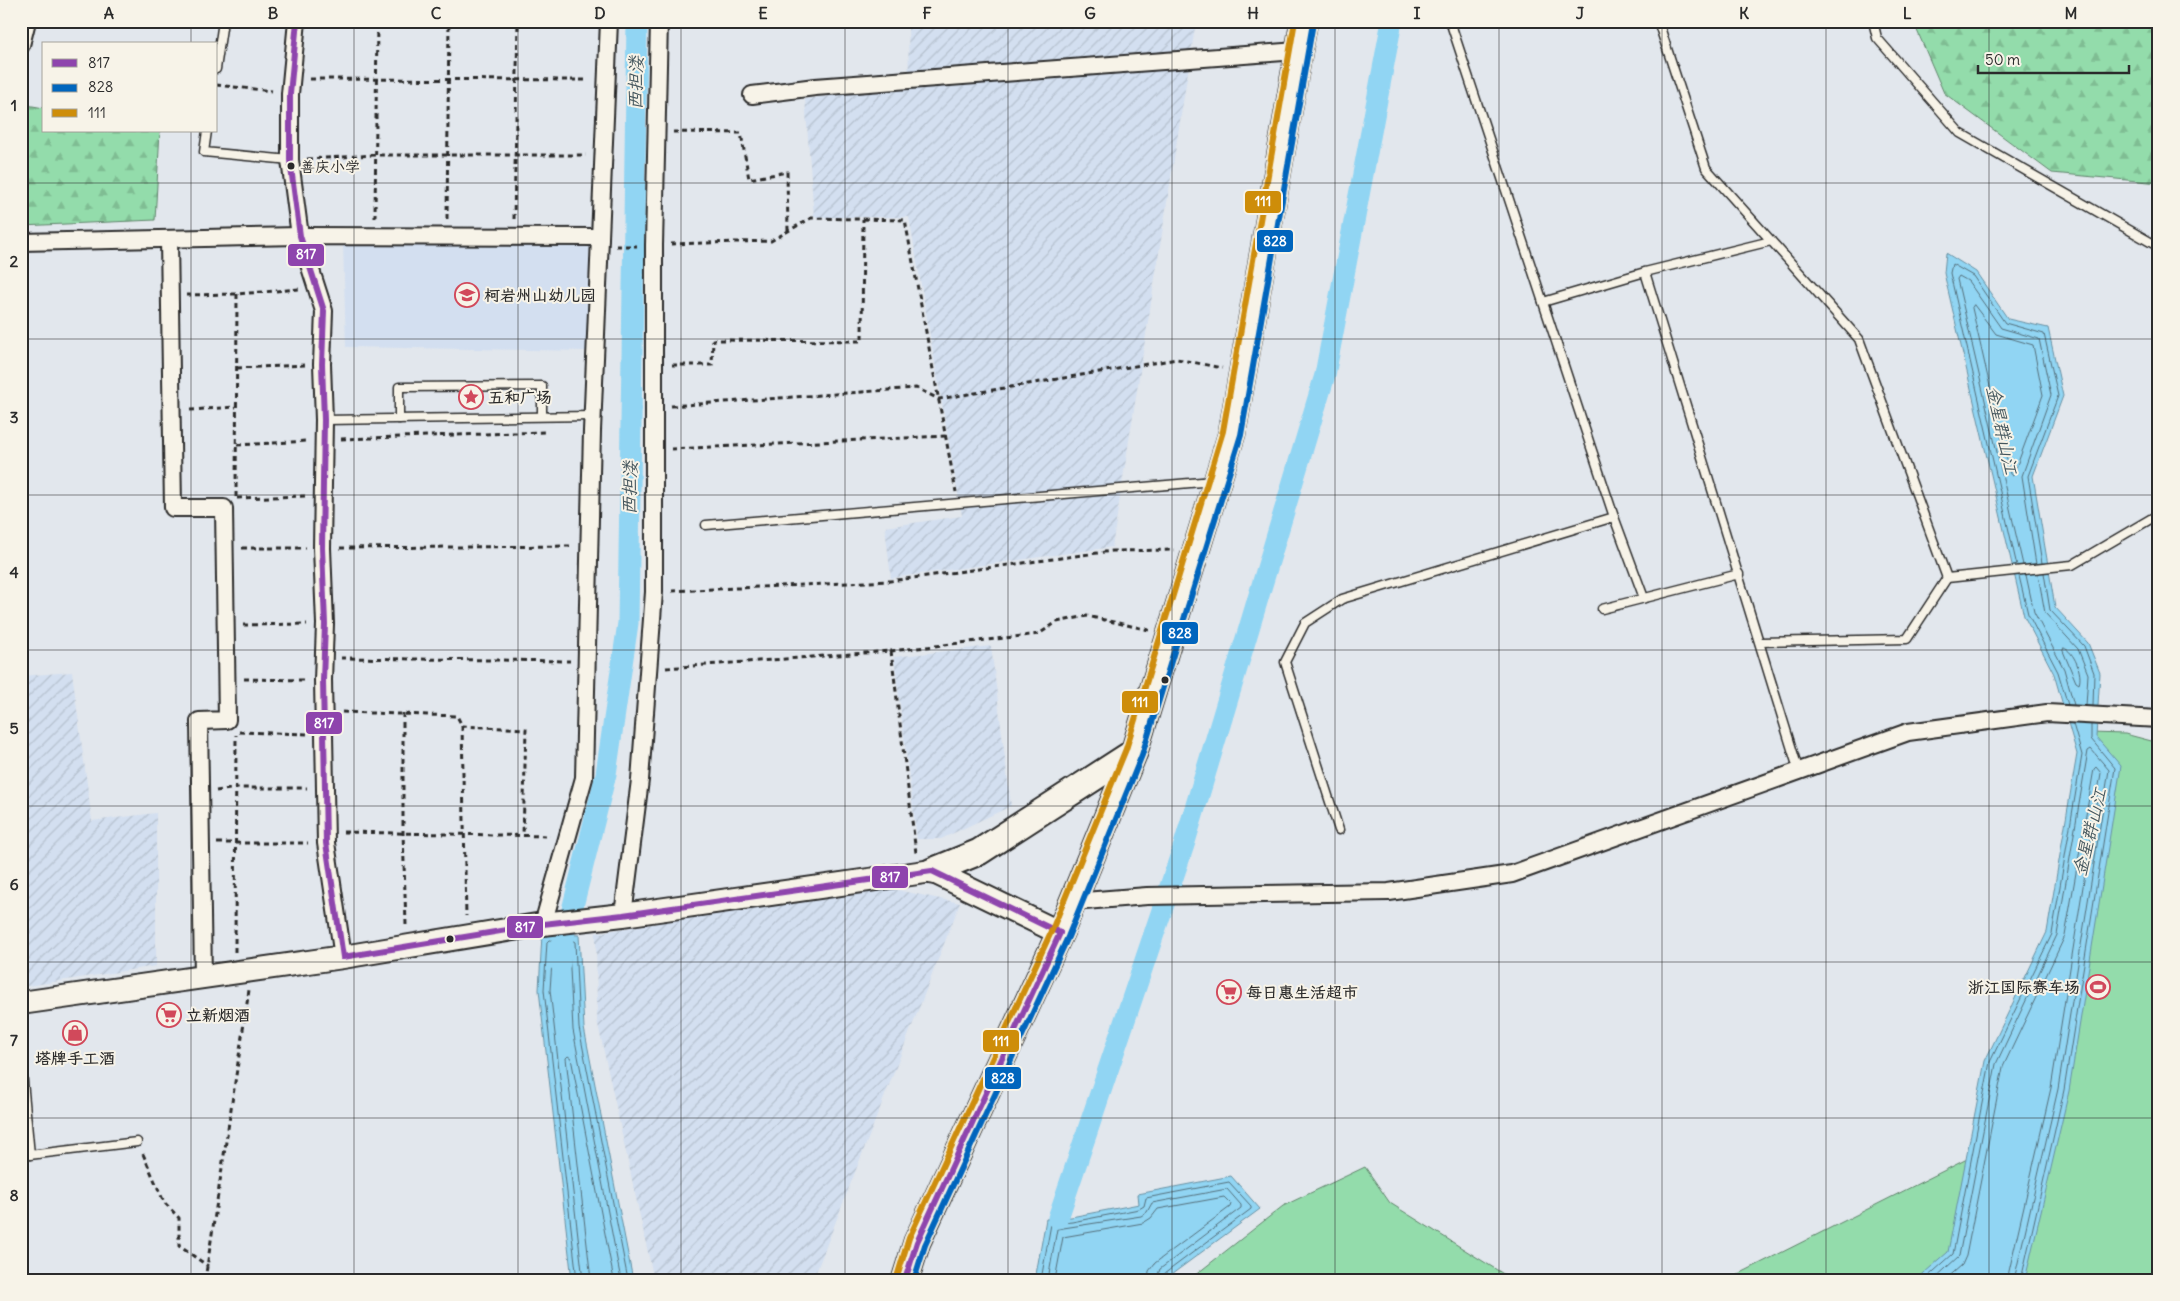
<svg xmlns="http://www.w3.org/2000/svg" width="2180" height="1301" font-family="Delius,'LXGW WenKai TC',sans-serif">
	<defs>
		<pattern id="industrial-furrows" width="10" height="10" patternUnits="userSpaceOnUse" patternTransform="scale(1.25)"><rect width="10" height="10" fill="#d3dff0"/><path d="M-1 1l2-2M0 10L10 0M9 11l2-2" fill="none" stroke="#b5c0ce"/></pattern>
		<pattern id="forest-firs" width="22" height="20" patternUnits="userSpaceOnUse" patternTransform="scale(1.25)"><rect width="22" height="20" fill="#93dcab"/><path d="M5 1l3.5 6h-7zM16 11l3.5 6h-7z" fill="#7fbd93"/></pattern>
	</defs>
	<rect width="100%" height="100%" fill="#e2e7ed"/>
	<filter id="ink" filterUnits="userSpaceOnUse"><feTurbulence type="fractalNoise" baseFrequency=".02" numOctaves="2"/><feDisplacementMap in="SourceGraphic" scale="10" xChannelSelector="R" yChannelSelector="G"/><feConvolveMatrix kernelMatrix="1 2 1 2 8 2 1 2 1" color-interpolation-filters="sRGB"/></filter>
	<g filter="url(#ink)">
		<polygon fill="#d3dff0" points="343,243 590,243 589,351 346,347"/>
		<g fill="url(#industrial-furrows)">
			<polygon points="908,21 1196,21 1112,547 891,578 885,527 962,516 909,217 814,217 805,99 909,87"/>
			<polygon points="991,646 1011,806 941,839 917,839 894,657"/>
			<polygon points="72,672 92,821 156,813 156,966 21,987 21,676"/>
			<polygon points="882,887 960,903 813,1280 654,1280 597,1020 596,933"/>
		</g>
		<g fill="#93dcab" stroke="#5f846b">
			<polygon points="2090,733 2125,734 2159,743 2159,1280 1727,1280 1977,1154 2069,931"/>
			<polygon points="1365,1167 1390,1203 1513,1280 1189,1280 1283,1206"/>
		</g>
		<g fill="url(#forest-firs)" stroke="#5f846b">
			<polygon points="1913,21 2159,21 2159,183 2052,173 1944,93"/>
			<polygon points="21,104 44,108 44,131 160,131 155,220 21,226"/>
		</g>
		<g fill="#91d5f3" stroke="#6891a3">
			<polygon points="1946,253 1976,272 2008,319 2048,328 2063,396 2033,476 2055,607 2088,643 2100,673 2096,737 2121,766 2069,1091 2025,1280 1916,1280 1948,1252 1985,1061 2047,932 2077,754 2054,674 2024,616 1944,273"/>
			<polygon points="542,934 579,935 584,1028 633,1280 572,1280 539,990"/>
			<polygon points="1231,1176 1260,1209 1164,1280 1035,1280 1046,1219 1071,1217 1139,1204 1138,1194"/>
		</g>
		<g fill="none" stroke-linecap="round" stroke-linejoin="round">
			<g stroke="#546f7b" stroke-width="1">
				<polygon points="1974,305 1996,334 2033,345 2043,395 2013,476 2010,474 1972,308"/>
				<polyline points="2023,565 1957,279 1959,276 1968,281 2001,328 2039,339 2051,395 2022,476 2036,564"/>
				<polyline points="2017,566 1950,273 1952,264 1973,276 2005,323 2044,334 2058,396 2028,476 2042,563"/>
				<polyline points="2044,573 2050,610 2084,646 2094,673 2093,706"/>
				<polyline points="2038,574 2045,613 2078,649 2088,674 2086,706"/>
				<polyline points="2026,575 2034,612 2064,669 2074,705"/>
				<polyline points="2019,576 2028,614 2058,672 2068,705"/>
				<path d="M2064 648C2074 651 2083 674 2079 684L2076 682 2063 651Z"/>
				<polyline points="577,1280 544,990 547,942 549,940 572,940 575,942 579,1028 628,1280"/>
				<polyline points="583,1280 550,990 553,948 555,946 567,946 569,948 573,1030 621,1280"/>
				<polyline points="591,1280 566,1058 568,1056 571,1058 614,1280"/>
				<polyline points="1041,1280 1051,1224 1072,1222 1139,1209 1144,1206 1146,1198 1229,1182 1251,1206 1251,1209 1164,1274 1162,1280"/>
				<polyline points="1048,1280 1057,1229 1141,1216 1147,1212 1152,1203 1227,1189 1241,1205 1241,1208 1160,1269 1156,1280"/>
				<polyline points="1055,1280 1063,1237 1143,1223 1151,1218 1158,1209 1224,1197 1231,1204 1230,1207 1155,1263 1149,1271 1148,1280"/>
				<polyline points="1924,1280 1953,1254 1990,1062 2052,934 2082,755 2073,724"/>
				<polyline points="1933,1280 1959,1256 1996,1064 2057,935 2088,751 2091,749 2109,770 2058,1089 2014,1280"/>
				<polyline points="1945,1280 1962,1265 1966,1256 2003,1067 2065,936 2094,769 2096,767 2101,773 2051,1088 2007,1280"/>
				<polyline points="2021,1280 2064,1090 2115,768 2091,739 2091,725"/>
			</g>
			<g stroke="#91d5f3" stroke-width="21">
				<polyline points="560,963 560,947 571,914 606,774 628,623 637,21"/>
				<polyline points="1058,1218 1184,845 1325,375 1392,21"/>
			</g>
			<defs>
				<g id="lane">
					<polyline points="1450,21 1614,517 1644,598"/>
					<polyline points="1658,21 1706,168 1859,339 1947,578 2072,565 2159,514"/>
					<polyline points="1873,21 1877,38 1960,133 2159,247"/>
					<polyline points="216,69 223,21"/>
					<polyline points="207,131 204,152 290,160"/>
					<polyline points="1645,272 1799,772"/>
					<polyline points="1543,302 1645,272 1771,241"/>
					<polyline points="399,419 399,387 542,386 542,416"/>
					<polyline points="324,420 593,416"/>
					<polyline points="706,525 1213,481"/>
					<polyline points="1602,609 1739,574"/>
					<polyline points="1760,642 1907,639 1947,578"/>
					<polyline points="1339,830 1285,662 1305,623 1342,599 1614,517"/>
					<polyline points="21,1060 30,1155"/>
					<polyline points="21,1156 137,1142"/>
				</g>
				<g id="street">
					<polyline points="297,21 290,94 290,160 300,236 324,311 322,364 324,420 322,548 325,624 323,680 326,843 343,957"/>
					<polyline points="21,45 27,21"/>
					<polyline points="752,95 815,87 1297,51"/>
					<polyline points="169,239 173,508 224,508 227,720 199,721 203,977"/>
					<polyline points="21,242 300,236 600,237"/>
					<polyline points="1072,902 1147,896 1389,892 1512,874 1908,732 2047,713 2159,719"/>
					<polyline points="623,915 640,780 654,592 654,245 659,21"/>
					<polyline points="543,924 584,778 592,431 609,21"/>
				</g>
				<polyline id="secondary" points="21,1003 343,957 543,924 623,915 932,871 1060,933"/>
				<g id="primary">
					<polyline points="932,871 979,852 1134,752"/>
					<polyline points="905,1280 917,1242 1060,933 1134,752 1232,433 1304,21"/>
				</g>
			</defs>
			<use href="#lane" stroke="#2b2b2b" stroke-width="11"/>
			<use href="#street" stroke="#2b2b2b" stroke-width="20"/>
			<use href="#secondary" stroke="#2b2b2b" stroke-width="26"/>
			<use href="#primary" stroke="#2b2b2b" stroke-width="29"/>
			<g stroke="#2b2b2b" stroke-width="3" stroke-dasharray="5 4" stroke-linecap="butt">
				<polyline points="265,21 279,24"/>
				<polyline points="310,79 588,80"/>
				<polyline points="216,85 272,91"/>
				<polyline points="673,132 741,133 749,179 787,172 788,231"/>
				<polyline points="307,159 376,155 586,155"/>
				<polyline points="375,218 377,21"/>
				<polyline points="447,219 449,21"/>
				<polyline points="514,219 518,21"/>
				<polyline points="671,244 771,241 811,218 905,220 956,492"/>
				<polyline points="616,246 637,246"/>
				<polyline points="186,295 237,294 300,289"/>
				<polyline points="672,365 712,365 713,340 862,341 863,220"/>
				<polyline points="237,368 306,365"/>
				<polyline points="671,406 916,388 939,399 1177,359 1222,368"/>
				<polyline points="190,410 236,407"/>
				<polyline points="341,439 544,432"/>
				<polyline points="237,445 307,441"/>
				<polyline points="671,449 946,436"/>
				<polyline points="236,497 237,294"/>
				<polyline points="237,498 306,496"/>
				<polyline points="242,548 306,548"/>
				<polyline points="340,548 573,546"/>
				<polyline points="672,591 890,581 1112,551 1174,550"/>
				<polyline points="243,625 307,624"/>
				<polyline points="891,651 916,853"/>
				<polyline points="341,658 570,661"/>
				<polyline points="666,668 891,651 1039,634 1057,622 1087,616 1149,630"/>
				<polyline points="244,679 305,680"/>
				<polyline points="342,712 457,716 462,726 526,729 523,835"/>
				<polyline points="403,713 403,832 406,925"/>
				<polyline points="462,726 466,916"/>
				<polyline points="239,732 308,734"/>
				<polyline points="216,791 236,788 307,788"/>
				<polyline points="343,832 550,836"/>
				<polyline points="217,843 308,843"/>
				<polyline points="235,952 236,735"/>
				<polyline points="143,1154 164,1202 179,1218 179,1246 208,1266"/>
				<polyline points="205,1280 249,990"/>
			</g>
			<use href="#lane" stroke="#f7f3e8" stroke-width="8"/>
			<use href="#street" stroke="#f7f3e8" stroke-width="16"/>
			<use href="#secondary" stroke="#f7f3e8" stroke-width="22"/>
			<use href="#primary" stroke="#f7f3e8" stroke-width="25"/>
			<defs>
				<g id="bus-1">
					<polyline points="297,21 290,94 290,160 300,236 324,311 322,364 324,420 322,548 325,624 323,680 326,843 343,957"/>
					<polyline points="343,957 543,924 623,915 932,871 1060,933"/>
					<polyline points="905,1280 917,1242 1060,933"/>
				</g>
				<polyline id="bus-2" points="914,1280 925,1245 1068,937 1142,755 1241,435 1313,23"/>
				<polyline id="bus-3" points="897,1277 909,1238 1052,930 1126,749 1223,431 1295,21"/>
			</defs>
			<use href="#bus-1" stroke="#f7f3e8" stroke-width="10"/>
			<use href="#bus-2" stroke="#f7f3e8" stroke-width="10"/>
			<use href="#bus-3" stroke="#f7f3e8" stroke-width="10"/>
			<use href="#bus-1" stroke="#8e44ad" stroke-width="6"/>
			<use href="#bus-2" stroke="#0065bd" stroke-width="6"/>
			<use href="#bus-3" stroke="#ce8d09" stroke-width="6"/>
		</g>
	</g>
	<path fill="none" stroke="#2b2b2b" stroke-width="1" stroke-opacity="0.55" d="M191 21V44M354 21V1280M518 21V1280M681 21V1280M845 21V1280M1008 21V1280M1172 21V1280M1335 21V1280M1499 21V1280M1662 21V1280M1826 21V1280M1989 21V1280M191 131V1280M21 183H2159M21 339H2159M21 495H2159M21 650H2159M21 806H2159M21 962H2159M21 1118H2159"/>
	<defs>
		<symbol id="school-ring" viewBox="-11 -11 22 22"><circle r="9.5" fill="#f7f3e8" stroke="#d1495b" stroke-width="1.5"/><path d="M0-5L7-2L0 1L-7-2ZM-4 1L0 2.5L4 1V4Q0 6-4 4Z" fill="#d1495b"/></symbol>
		<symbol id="sight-ring" viewBox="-11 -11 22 22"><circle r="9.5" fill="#f7f3e8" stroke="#d1495b" stroke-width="1.5"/><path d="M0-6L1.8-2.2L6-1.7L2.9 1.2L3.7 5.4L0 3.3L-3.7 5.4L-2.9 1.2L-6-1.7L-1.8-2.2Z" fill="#d1495b"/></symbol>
		<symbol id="stadium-ring" viewBox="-11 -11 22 22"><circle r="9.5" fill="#f7f3e8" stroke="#d1495b" stroke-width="1.5"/><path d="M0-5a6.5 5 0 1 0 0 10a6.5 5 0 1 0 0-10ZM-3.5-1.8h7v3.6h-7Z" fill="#d1495b"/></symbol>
		<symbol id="supermarket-ring" viewBox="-11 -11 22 22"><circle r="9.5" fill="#f7f3e8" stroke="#d1495b" stroke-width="1.5"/><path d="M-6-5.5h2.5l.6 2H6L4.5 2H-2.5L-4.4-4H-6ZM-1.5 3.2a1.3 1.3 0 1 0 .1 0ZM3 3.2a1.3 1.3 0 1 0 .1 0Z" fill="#d1495b"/></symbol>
		<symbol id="shop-ring" viewBox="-11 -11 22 22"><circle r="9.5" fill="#f7f3e8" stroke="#d1495b" stroke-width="1.5"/><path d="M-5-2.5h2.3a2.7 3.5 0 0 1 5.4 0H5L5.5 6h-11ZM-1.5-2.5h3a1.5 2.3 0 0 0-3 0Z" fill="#d1495b"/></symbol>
	</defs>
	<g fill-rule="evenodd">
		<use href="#school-ring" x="453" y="281" width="28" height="28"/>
		<use href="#sight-ring" x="457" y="383" width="28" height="28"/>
		<use href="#stadium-ring" x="2084" y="973" width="28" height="28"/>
		<use href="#supermarket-ring" x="1215" y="978" width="28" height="28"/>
		<use href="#supermarket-ring" x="155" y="1001" width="28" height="28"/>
		<use href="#shop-ring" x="61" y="1019" width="28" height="28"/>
	</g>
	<g fill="#2b2b2b" stroke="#f7f3e8" stroke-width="2">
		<circle cx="291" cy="166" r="4.5"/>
		<circle cx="1165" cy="680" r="4.5"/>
		<circle cx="450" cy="939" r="4.5"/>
	</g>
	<g text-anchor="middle" stroke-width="4" stroke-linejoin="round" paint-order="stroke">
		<g font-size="15" fill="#2b2b2b" stroke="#f7f3e8" text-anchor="start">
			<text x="300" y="172">善庆小学</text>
		</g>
		<g font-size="16" font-weight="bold" fill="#2b2b2b" stroke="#f7f3e8" text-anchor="start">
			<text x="484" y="301">柯岩州山幼儿园</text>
			<text x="488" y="403">五和广场</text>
			<text x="2080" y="993" text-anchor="end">浙江国际赛车场</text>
			<text x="1246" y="998">每日惠生活超市</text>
			<text x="186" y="1021">立新烟酒</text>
			<text x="75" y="1064" text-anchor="middle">塔牌手工酒</text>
		</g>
		<g font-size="18" font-style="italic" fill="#44565d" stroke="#f7f3e8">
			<text transform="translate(636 83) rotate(-89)" y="6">西担溇</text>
			<text transform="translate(2002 430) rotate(78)" y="6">金星群山江</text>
			<text transform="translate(630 488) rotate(-89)" y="6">西担溇</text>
			<text transform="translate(2090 832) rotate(-76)" y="6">金星群山江</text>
		</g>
	</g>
	<g stroke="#f7f3e8" stroke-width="2">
		<rect x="1244" y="190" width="38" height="24" rx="5" fill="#ce8d09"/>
		<rect x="1256" y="229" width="38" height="24" rx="5" fill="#0065bd"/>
		<rect x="287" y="243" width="38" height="24" rx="5" fill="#8e44ad"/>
		<rect x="1161" y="621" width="38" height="24" rx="5" fill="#0065bd"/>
		<rect x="1121" y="690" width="38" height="24" rx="5" fill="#ce8d09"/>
		<rect x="305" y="711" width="38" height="24" rx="5" fill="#8e44ad"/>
		<rect x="871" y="865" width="38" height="24" rx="5" fill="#8e44ad"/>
		<rect x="506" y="915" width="38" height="24" rx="5" fill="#8e44ad"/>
		<rect x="982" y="1029" width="38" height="24" rx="5" fill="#ce8d09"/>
		<rect x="984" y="1066" width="38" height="24" rx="5" fill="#0065bd"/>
	</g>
	<g font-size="14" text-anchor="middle" font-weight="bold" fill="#fff">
		<text x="1263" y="206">111</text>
		<text x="1275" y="246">828</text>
		<text x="306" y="259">817</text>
		<text x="1180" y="638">828</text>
		<text x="1140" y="707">111</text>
		<text x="324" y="728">817</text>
		<text x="890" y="882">817</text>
		<text x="525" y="932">817</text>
		<text x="1001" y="1046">111</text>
		<text x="1003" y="1083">828</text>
	</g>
	<rect width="2180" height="1301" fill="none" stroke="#f7f3e8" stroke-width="55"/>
	<rect x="42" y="42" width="175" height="90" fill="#f7f3e8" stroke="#a5a39c"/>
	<rect x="52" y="59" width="25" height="8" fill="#8e44ad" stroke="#a5a39c"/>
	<text x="88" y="68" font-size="15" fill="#2b2b2b">817</text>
	<rect x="52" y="84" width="25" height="8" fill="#0065bd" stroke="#a5a39c"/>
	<text x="88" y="92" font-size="15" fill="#2b2b2b">828</text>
	<rect x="52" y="109" width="25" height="8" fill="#ce8d09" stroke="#a5a39c"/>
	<text x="88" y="118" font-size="15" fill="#2b2b2b">111</text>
	<path d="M1978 65v8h151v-8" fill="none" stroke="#2b2b2b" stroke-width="2.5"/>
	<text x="1985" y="65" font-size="15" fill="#2b2b2b" stroke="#f7f3e8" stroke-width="4" paint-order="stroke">50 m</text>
	<rect x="28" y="28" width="2124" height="1246" fill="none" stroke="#2b2b2b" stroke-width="2"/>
	<g font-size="16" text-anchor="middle" font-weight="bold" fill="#2b2b2b">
		<text x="109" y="19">A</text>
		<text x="273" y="19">B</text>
		<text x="436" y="19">C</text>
		<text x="600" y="19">D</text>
		<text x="763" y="19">E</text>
		<text x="927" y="19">F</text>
		<text x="1090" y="19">G</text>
		<text x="1253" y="19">H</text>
		<text x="1417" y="19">I</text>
		<text x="1580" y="19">J</text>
		<text x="1744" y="19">K</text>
		<text x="1907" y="19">L</text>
		<text x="2071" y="19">M</text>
		<text x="14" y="111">1</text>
		<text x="14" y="267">2</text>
		<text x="14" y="423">3</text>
		<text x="14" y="578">4</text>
		<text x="14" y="734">5</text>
		<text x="14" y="890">6</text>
		<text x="14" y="1046">7</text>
		<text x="14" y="1201">8</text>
	</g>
</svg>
